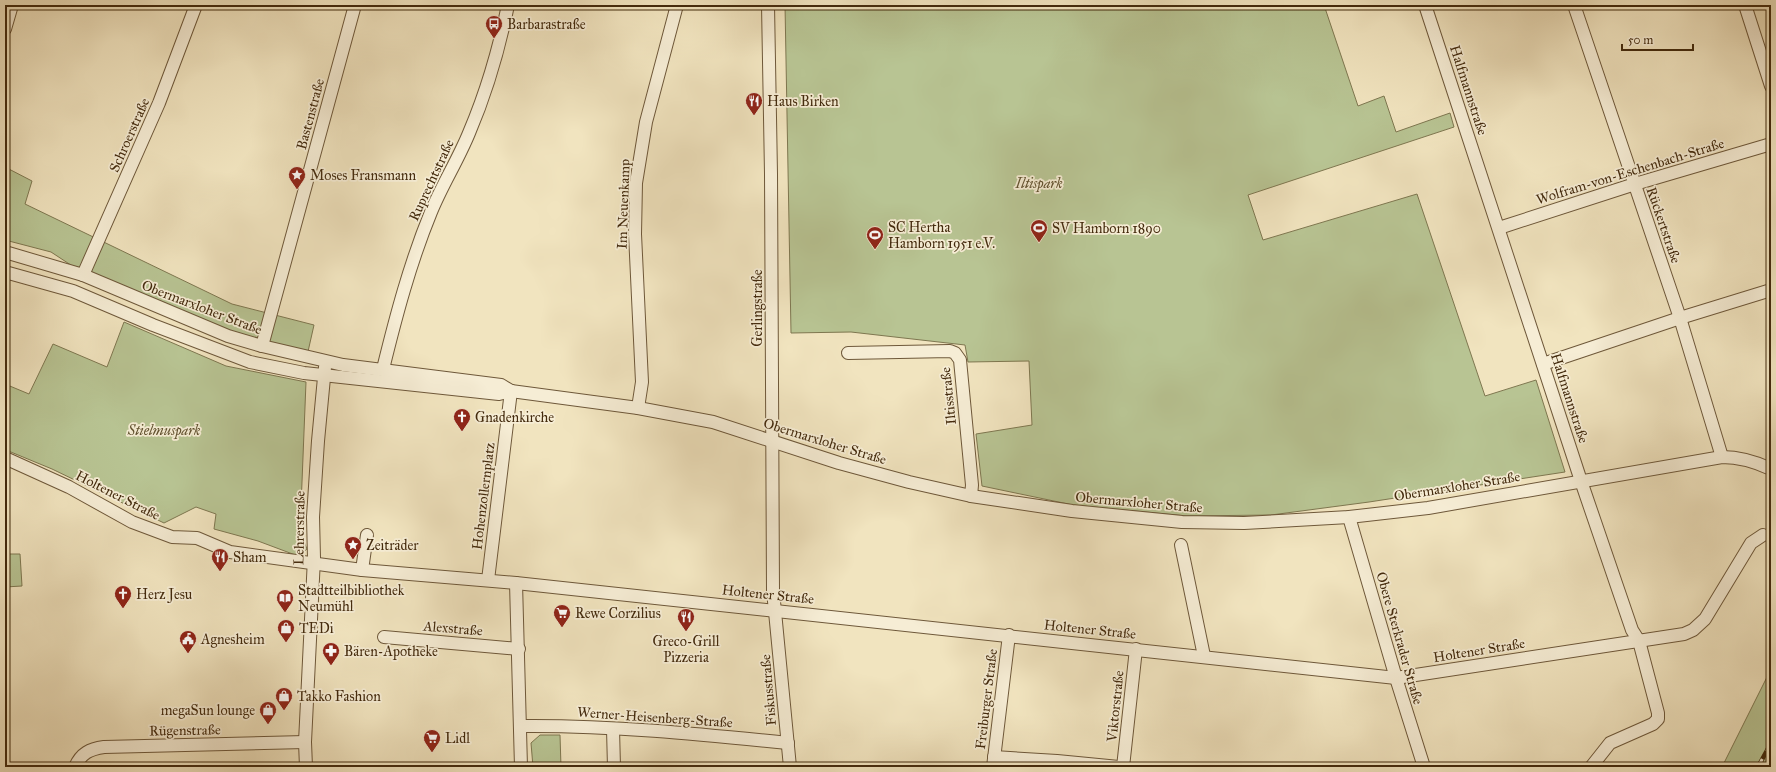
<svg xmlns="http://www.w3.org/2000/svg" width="1776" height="772" font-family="'IM FELL Great Primer',serif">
	<rect width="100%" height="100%" fill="#f1e4bf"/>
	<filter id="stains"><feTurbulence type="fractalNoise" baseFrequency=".005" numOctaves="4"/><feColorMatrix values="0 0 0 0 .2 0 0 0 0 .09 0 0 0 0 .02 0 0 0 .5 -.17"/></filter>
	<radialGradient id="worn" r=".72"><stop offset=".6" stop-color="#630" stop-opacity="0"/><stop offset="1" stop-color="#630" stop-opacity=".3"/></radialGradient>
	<g fill="#b8c493" stroke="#7e7750">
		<polygon points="785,5 1324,5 1358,106 1384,96 1396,132 1450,113 1454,127 1248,195 1263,240 1417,194 1485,396 1536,380 1565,472 1369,502 1271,515 1187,516 1073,505 982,486 976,434 1032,425 1029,361 968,362 965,345 851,332 791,333"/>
		<polygon points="5,167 32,181 25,204 232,304 314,325 307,356 261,344 83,273 51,252 5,240"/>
		<polygon points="124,322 226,366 306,382 300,532 307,549 298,556 258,541 214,529 216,514 196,507 164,523 52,469 6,450 5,384 29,394 53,344 107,367"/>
		<polygon points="5,554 20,554 22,586 5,587"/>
		<polygon points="1771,669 1771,767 1722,767"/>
		<polygon points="540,735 560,735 561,767 533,767 531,743"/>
	</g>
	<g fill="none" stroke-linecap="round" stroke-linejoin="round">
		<defs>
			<g id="minor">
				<polyline points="768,5 771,174 773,591 790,767"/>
				<polyline points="1425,5 1581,481 1632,630 1639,641 1658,713 1658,719 1653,724 1610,743 1591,767"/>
				<polyline points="1574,5 1680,318 1722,457"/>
				<polyline points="1745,5 1771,86"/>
				<polyline points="5,29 12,5"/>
				<polyline points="1499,228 1635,184 1771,144"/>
				<polyline points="5,252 83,275 228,336 262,346 343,365 501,385 511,391"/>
				<path d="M5 272 73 291 153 325 250 362 304 373 499 394 511 391 638 408 713 422 839 463 909 482 971 496 1072 511 1182 522 1244 523 1349 517 1428 508 1722 457C1740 457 1754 461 1771 469"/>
				<polyline points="83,275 159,103 196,5"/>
				<polyline points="262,346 355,5"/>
				<polyline points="848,353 950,351 955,353 960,360 972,485 971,496"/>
				<polyline points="1543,364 1680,318 1771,290"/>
				<path d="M383 369C396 316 410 263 431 212 442 185 458 160 469 133 487 91 499 49 508 5"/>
				<polyline points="638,408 642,382 635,234 636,183 646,122 677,5"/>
				<polyline points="5,458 69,487 132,522 172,537 197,538 230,552 362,570 516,583 1396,678 1684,634 1693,630 1705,619 1751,543 1763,535"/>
				<polyline points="1349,517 1396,678 1424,767"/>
				<polyline points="1181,545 1204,656"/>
				<polyline points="362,570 367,535"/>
				<polyline points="488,580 511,391"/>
				<polyline points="516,583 521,767"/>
				<polyline points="384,637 519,649"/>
				<path d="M520 726C609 725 699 734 788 743"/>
				<polyline points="613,729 614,767"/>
				<polyline points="994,757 1057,761 1119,767"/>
				<path d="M75 767C81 753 90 749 104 747L305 742"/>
				<polyline points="306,767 305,742 314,558 313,517 318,441 325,367"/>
				<polyline points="993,767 1009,635"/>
				<polyline points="1123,767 1136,649"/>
			</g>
		</defs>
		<use href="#minor" stroke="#6e583a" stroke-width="14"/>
		<use href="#minor" stroke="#f6edd5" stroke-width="12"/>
		<defs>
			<polyline id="rail" points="1758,767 1771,743"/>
		</defs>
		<use href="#rail" stroke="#432a0d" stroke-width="4.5"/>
		<use href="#rail" stroke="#f6edd5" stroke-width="3" stroke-dasharray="9" stroke-linecap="butt"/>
	</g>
	<defs>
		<symbol id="bus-pin" viewBox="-11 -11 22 30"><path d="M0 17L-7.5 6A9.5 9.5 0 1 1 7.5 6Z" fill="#8f2418" stroke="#f6edd5"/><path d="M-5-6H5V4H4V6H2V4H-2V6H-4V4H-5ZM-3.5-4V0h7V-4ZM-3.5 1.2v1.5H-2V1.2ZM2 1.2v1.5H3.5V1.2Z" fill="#fff"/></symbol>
		<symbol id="restaurant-pin" viewBox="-11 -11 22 30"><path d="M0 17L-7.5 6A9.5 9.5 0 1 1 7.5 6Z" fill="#8f2418" stroke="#f6edd5"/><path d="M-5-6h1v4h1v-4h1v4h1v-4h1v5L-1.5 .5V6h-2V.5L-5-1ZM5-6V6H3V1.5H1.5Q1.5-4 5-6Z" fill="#fff"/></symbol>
		<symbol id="sight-pin" viewBox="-11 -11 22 30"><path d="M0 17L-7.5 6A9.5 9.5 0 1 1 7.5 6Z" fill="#8f2418" stroke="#f6edd5"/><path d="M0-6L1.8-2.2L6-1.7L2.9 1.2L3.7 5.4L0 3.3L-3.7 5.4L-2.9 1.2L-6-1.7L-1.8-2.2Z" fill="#fff"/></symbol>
		<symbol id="stadium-pin" viewBox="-11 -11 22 30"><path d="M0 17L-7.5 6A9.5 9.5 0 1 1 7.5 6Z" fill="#8f2418" stroke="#f6edd5"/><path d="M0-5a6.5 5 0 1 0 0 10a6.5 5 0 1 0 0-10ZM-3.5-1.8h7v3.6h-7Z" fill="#fff"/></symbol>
		<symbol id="church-pin" viewBox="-11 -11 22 30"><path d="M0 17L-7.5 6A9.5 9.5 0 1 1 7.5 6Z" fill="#8f2418" stroke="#f6edd5"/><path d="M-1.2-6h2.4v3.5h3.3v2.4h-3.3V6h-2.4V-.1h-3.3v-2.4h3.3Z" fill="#fff"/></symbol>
		<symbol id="library-pin" viewBox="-11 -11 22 30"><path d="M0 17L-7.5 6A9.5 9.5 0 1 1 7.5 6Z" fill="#8f2418" stroke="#f6edd5"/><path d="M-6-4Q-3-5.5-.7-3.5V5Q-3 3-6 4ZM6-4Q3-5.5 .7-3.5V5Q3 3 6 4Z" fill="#fff"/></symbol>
		<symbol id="supermarket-pin" viewBox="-11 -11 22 30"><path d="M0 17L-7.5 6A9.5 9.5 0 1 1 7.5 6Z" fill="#8f2418" stroke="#f6edd5"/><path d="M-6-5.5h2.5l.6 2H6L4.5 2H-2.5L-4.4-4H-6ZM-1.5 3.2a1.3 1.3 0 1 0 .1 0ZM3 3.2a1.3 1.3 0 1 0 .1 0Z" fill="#fff"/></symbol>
		<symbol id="shop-pin" viewBox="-11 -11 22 30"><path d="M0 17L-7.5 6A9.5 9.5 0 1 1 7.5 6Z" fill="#8f2418" stroke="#f6edd5"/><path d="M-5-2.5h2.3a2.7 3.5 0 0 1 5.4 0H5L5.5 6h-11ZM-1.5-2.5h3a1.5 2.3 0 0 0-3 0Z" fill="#fff"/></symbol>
		<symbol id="civic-pin" viewBox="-11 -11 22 30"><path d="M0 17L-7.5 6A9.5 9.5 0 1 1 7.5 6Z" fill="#8f2418" stroke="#f6edd5"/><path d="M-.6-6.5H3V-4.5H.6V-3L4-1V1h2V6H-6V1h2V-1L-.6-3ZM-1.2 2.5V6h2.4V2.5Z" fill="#fff"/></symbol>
		<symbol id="pharmacy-pin" viewBox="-11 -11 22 30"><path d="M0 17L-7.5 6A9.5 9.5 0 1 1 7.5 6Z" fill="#8f2418" stroke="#f6edd5"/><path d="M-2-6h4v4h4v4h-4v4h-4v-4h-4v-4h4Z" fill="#fff"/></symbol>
	</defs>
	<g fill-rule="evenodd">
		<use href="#bus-pin" x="484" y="14" width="20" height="27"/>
		<use href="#restaurant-pin" x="744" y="91" width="20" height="27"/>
		<use href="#sight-pin" x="287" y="165" width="20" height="27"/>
		<use href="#stadium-pin" x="1029" y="218" width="20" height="27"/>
		<use href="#stadium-pin" x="865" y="225" width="20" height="27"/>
		<use href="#church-pin" x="452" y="407" width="20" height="27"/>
		<use href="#sight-pin" x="343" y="535" width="20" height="27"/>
		<use href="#restaurant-pin" x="210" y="547" width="20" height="27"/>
		<use href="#church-pin" x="113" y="584" width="20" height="27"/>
		<use href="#library-pin" x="275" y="588" width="20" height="27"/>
		<use href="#supermarket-pin" x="552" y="603" width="20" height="27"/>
		<use href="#restaurant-pin" x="676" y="607" width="20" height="27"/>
		<use href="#shop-pin" x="276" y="618" width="20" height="27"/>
		<use href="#civic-pin" x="178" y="629" width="20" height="27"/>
		<use href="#pharmacy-pin" x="321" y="641" width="20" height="27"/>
		<use href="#shop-pin" x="274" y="686" width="20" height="27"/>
		<use href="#shop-pin" x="258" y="700" width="20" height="27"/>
		<use href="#supermarket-pin" x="422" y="728" width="20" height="27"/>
	</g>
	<g text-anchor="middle" stroke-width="3.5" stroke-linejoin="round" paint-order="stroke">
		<g font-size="14" fill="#432a0d" stroke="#f6edd5" text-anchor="start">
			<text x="507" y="29">Barbarastraße</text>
			<text x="767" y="106">Haus Birken</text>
			<text x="310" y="180">Moses Fransmann</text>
			<text x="888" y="232">SC Hertha<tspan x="888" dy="16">Hamborn 1951 e.V.</tspan></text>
			<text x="1052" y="233">SV Hamborn 1890</text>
			<text x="475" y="422">Gnadenkirche</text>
			<text x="366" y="550">Zeiträder</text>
			<text x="233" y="562">Sham</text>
			<text x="298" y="595">Stadtteilbibliothek<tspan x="298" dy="16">Neumühl</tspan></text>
			<text x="136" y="599">Herz Jesu</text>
			<text x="575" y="618">Rewe Corzilius</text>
			<text x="299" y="633">TEDi</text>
			<text x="201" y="644">Agnesheim</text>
			<text x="686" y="646" text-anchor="middle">Greco-Grill<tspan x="686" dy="16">Pizzeria</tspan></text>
			<text x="344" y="656">Bären-Apotheke</text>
			<text x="297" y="701">Takko Fashion</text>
			<text x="255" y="715" text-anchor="end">megaSun lounge</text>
			<text x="445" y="743">Lidl</text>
		</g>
		<g font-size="14" fill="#432a0d" stroke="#f6edd5">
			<text transform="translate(1469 90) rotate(72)" y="5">Halfmannstraße</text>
			<text transform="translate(310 114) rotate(-75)" y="5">Bastenstraße</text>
			<text transform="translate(129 135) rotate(-66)" y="5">Schroerstraße</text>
			<text transform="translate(1630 171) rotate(-17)" y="5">Wolfram-von-Eschenbach-Straße</text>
			<text transform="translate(431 180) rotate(-65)" y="5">Ruprechtstraße</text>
			<text transform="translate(623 204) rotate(-88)" y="5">Im Neuenkamp</text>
			<text transform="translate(1664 225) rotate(71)" y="5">Rückertstraße</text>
			<text transform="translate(202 307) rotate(21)" y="5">Obermarxloher Straße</text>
			<text transform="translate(757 308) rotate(-90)" y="5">Gerlingstraße</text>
			<text transform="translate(948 396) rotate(-96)" y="5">Iltisstraße</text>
			<text transform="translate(1570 398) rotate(72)" y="5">Halfmannstraße</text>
			<text transform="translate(825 441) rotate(17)" y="5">Obermarxloher Straße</text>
			<text transform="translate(1457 486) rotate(-9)" y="5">Obermarxloher Straße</text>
			<text transform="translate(118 495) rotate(27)" y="5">Holtener Straße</text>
			<text transform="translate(483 496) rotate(-83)" y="5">Hohenzollernplatz</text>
			<text transform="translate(1139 502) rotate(5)" y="5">Obermarxloher Straße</text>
			<text transform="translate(299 528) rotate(-89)" y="5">Lehrerstraße</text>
			<text transform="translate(768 594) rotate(6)" y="5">Holtener Straße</text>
			<text transform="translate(453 628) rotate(5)" y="5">Alexstraße</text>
			<text transform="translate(1090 629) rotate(6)" y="5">Holtener Straße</text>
			<text transform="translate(1400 638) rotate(74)" y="5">Obere Sterkrader Straße</text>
			<text transform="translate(1479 650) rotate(-9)" y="5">Holtener Straße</text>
			<text transform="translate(768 690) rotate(-95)" y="5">Fiskusstraße</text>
			<text transform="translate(986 699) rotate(-83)" y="5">Freiburger Straße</text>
			<text transform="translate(1115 706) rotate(-84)" y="5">Viktorstraße</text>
			<text transform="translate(655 717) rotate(4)" y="5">Werner-Heisenberg-Straße</text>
			<text transform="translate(185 730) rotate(-1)" y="5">Rügenstraße</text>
		</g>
		<g font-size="14" font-style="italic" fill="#60502e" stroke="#f6edd5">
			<text x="1039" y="188">Iltispark</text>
			<text x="164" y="435">Stielmuspark</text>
		</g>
	</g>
	<rect width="1776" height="772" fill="none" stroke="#f1e4bf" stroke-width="20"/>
	<rect x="6" y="6" width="1764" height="760" fill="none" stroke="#432a0d" stroke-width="2"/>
	<rect x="10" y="10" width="1756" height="752" fill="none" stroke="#432a0d"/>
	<path d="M1622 44v6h71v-6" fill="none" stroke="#432a0d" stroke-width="2"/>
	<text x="1628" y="44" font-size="12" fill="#432a0d" stroke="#f6edd5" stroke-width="3" paint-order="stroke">50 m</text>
	<rect width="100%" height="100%" filter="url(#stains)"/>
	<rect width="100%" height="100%" fill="url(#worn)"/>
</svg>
